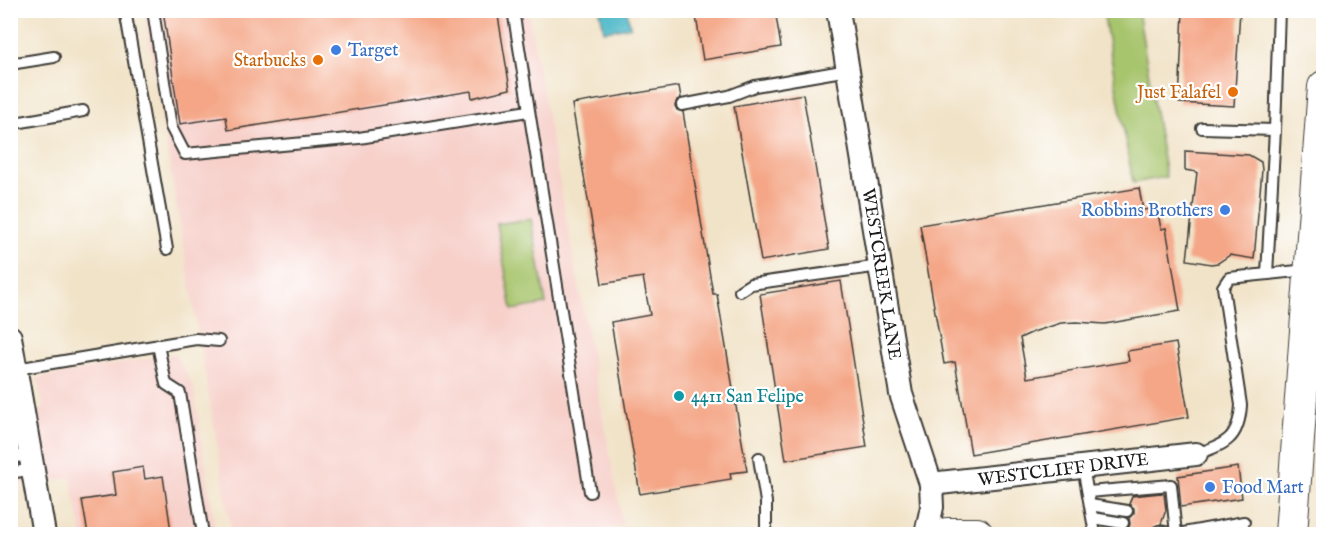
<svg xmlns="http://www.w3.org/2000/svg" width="1334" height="545" font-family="'IM FELL English',serif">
	<rect width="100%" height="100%" fill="#fff"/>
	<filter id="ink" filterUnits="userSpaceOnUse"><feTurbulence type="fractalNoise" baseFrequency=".0167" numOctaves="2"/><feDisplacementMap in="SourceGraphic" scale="12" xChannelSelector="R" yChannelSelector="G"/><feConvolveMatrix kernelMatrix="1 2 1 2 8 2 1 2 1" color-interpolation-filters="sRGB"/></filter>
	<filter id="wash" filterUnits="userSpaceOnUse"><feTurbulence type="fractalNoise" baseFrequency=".008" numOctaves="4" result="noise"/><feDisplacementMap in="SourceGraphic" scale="24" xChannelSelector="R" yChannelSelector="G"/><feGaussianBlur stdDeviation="1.35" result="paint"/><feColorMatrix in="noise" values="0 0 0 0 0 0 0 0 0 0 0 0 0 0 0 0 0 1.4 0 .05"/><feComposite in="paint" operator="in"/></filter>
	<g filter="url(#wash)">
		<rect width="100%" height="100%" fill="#f1e3c8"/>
		<g fill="#f7d0ca">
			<polygon points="144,11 528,11 623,526 574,534 232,534"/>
			<polygon points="175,354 193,386 216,534 82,534 71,478 11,485 11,415 44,409 37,378"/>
		</g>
		<g fill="#a7c56d" stroke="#627044" stroke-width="1.5">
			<polygon points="1103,11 1138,11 1166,177 1133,183"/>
			<polygon points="531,219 546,304 512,310 497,224"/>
		</g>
		<polygon fill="#4cb8c7" stroke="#346a72" stroke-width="1.5" points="600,11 627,11 630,27 604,31"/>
		<g id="blocks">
			<g fill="#f4a686">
				<polygon points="163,10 497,10 510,89 472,98 471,91 228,130 226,117 180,124"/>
				<polygon points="695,10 775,10 781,47 703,60"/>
				<polygon points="1183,10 1240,10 1234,106 1179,103"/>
				<polygon points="679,86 681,98 677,100 675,106 677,110 683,112 713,294 717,294 747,471 730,473 731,479 640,494 611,322 650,315 643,277 602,284 572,104"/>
				<polygon points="803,94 829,249 761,261 734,106"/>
				<polygon points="1185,151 1249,155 1261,162 1262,170 1254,259 1230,255 1218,263 1211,264 1187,260 1197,172 1185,170"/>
				<polygon points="1139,188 1143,210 1157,208 1161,229 1166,228 1180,311 1105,324 1076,322 1061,323 1033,332 1020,338 1027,378 1129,361 1127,351 1176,343 1189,417 971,454 955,362 944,364 920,225"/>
				<polygon points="841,281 867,447 786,460 760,294"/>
				<polygon points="143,467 145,479 163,476 171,531 150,534 88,534 82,500 116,495 113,472"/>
				<polygon points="1238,467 1242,498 1181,507 1178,476"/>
				<polygon points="1161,493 1164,494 1166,510 1161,524 1153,527 1153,534 1135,534 1121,531 1129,527 1130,524 1129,518 1134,513 1134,508 1129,504 1132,496"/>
			</g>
		</g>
	</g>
	<g filter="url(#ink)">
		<use href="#blocks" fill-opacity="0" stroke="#3c3a36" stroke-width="1.5"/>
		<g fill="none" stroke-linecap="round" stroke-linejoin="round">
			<defs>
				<g id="lane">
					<polyline points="125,10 167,249"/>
					<polyline points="153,10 171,127 185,154 359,138 528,111"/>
					<polyline points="513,10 590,492"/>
					<polyline points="10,64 54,57"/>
					<polyline points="682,105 729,96 755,86 848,70"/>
					<polyline points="10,124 83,111"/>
					<polyline points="1202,128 1275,130"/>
					<polyline points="1267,274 1275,130 1279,10"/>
					<polyline points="740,291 751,284 880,266"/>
					<polyline points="158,345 166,384 180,393 203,534"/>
					<polyline points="16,369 196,339 219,341"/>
					<polyline points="10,428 25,425"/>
					<polyline points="10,442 28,439"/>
					<path d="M1196 454C1226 444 1239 439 1241 405L1223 287 1229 278 1307 270"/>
					<polyline points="10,458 30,455"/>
					<polyline points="759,458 766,502 766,534"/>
					<polyline points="1083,467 1095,534"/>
					<polyline points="10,473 33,469"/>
					<polyline points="1088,492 1171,485 1176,534"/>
					<polyline points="1090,505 1127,511"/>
					<polyline points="1093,518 1123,523"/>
					<polyline points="1159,531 1175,534"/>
					<polyline points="1178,534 1244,522"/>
				</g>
				<g id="street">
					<polyline points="838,10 901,394 931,484 932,507 926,534"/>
					<polyline points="10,337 44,534"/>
					<polyline points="931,484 1196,454"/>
				</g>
				<g id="secondary">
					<polyline points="947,534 977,534"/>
					<polyline points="1291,534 1324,87"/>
				</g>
				<polyline id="highway" points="1320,154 1324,136"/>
			</defs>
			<use href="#lane" stroke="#3c3a36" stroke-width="14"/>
			<use href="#street" stroke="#3c3a36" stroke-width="26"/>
			<use href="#secondary" stroke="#3c3a36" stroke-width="34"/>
			<use href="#highway" stroke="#3c3a36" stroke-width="36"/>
			<use href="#lane" stroke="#fff" stroke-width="10"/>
			<use href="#street" stroke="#fff" stroke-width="22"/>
			<use href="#secondary" stroke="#fff" stroke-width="32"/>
			<use href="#highway" stroke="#fff" stroke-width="33"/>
		</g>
	</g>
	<g fill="#3f7fe0" stroke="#fff" stroke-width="2">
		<circle cx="336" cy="50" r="6"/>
		<circle cx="1225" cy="210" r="6"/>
		<circle cx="1210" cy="487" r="6"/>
	</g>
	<g fill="#e8710a" stroke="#fff" stroke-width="2">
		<circle cx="318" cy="60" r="6"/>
		<circle cx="1233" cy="92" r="6"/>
	</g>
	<circle fill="#0f9aa8" stroke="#fff" stroke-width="2" cx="679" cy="396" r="6"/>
	<g text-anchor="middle" stroke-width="4.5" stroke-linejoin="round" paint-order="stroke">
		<g font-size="18" fill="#366cbe" stroke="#fff" text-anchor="start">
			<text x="348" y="56">Target</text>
			<text x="1213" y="216" text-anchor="end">Robbins Brothers</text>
			<text x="1222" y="493">Food Mart</text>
		</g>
		<g font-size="18" fill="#c56008" stroke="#fff" text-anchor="end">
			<text x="306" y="66">Starbucks</text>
			<text x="1221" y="98">Just Falafel</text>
		</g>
		<g font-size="18" fill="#1c1c1c" stroke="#fff">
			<text transform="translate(882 274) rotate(81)" y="6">WESTCREEK LANE</text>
			<text transform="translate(1063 469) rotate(-7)" y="6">WESTCLIFF DRIVE</text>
		</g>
		<g font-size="18" fill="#0d838f" stroke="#fff" text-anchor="start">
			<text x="691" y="402">4411 San Felipe</text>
		</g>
	</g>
	<rect width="1334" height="545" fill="none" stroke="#fff" stroke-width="36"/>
</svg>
